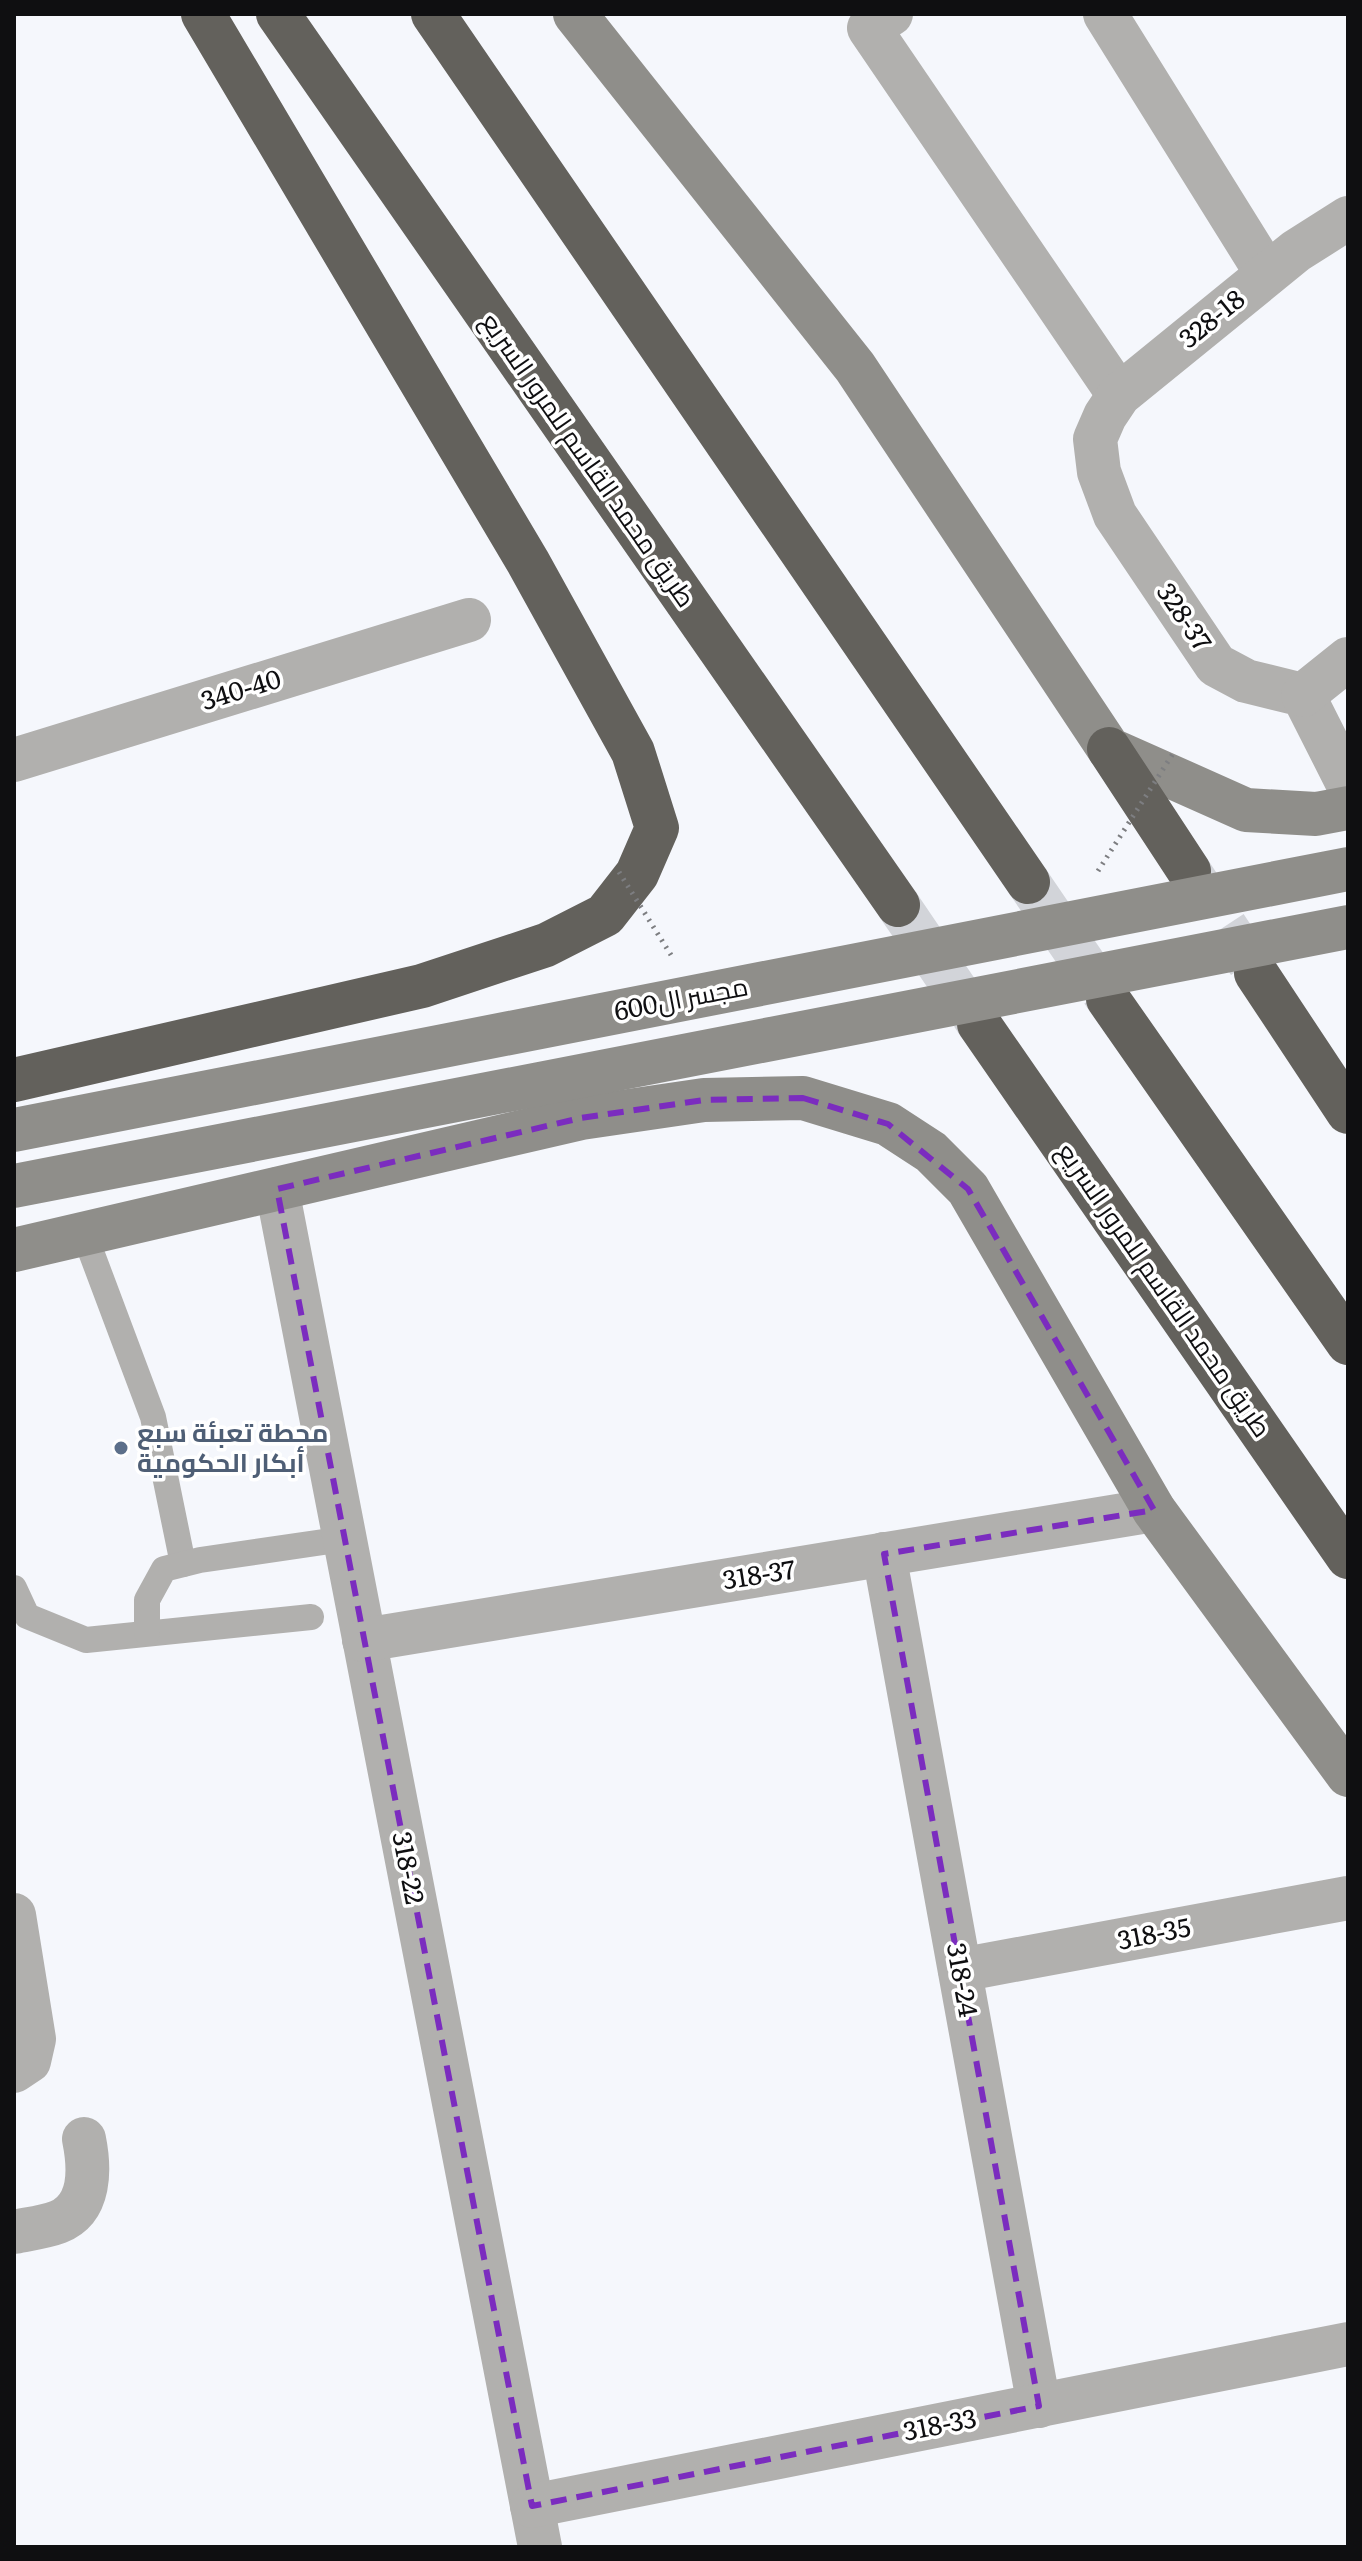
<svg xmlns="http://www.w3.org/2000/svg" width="1362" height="2561" font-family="Literata,Cairo,serif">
	<rect width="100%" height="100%" fill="#f5f7fc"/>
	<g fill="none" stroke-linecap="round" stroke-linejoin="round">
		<g stroke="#d2d4d9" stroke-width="44" stroke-dasharray="44 22" stroke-linecap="butt">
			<polyline points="1189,871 1256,973"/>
			<polyline points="1028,882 1108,999"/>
			<polyline points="898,905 979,1024"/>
		</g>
		<g stroke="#b1b0ae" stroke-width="26">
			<polyline points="84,1233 153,1417 183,1564"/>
			<polyline points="14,1588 27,1616 86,1640 311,1617"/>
			<polyline points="147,1632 147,1600 164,1569 200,1560 344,1539"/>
		</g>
		<g stroke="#b1b0ae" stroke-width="44">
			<polyline points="891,14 869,28 1119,395"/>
			<polyline points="1105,14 1267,274"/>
			<polyline points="1348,218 1296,251 1119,395 1105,416 1095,439 1099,472 1115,515 1216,665 1246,681 1303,695 1348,784"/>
			<polyline points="1303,695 1348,659"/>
			<polyline points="14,760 469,620"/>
			<polyline points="277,1189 540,2547"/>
			<polyline points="884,1554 1039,2406"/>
			<polyline points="364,1640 1154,1510"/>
			<polyline points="14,1915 34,2039 29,2061 14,2071"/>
			<polyline points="960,1970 1348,1898"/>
			<path d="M14 2232C28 2229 45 2227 58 2222 91 2209 90 2169 84 2139"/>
			<polyline points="532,2506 1348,2344"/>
		</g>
		<g stroke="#8f8e8a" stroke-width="44">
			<polyline points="575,14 855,367 1109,749 1246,810 1316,814 1348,808"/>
			<polyline points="14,1250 581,1118 704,1100 803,1098 888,1124 931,1152 968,1189 1154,1510 1348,1775"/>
		</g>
		<g stroke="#63615c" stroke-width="44">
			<polyline points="278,14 898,905"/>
			<polyline points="433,14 1028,882"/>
			<polyline points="1109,749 1189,871"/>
			<polyline points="1256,973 1348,1112"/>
			<polyline points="1108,999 1348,1343"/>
			<polyline points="979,1024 1348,1557"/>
			<polyline points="14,1080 422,986 546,945 605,915 637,874 657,828 633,752 528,562 203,14"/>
		</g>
		<g stroke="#7d7e81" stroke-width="5" stroke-dasharray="2 6" stroke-linecap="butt">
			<polyline points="1098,871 1174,752"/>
			<polyline points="619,872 671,955"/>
		</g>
		<g stroke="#8f8e8a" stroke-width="44">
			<polyline points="14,1130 1348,869"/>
			<polyline points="14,1186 1348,927"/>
		</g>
	</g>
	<path fill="none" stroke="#7b2cbf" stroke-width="6" stroke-dasharray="16 10" stroke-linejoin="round" d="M803 1098 888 1124 968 1189 1154 1510 884 1554 1039 2406 532 2506 277 1189 581 1118 704 1100Z"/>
	<circle fill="#5c6f8a" stroke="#fff" stroke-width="3" cx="121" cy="1448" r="8"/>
	<g text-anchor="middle" stroke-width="7" stroke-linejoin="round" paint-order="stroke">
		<g font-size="26" fill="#0f0f11" stroke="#fff">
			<text transform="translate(1212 319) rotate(-39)" y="9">328-18</text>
			<text transform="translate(588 460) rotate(55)" y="9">طريق محمد القاسم للمرور السريع</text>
			<text transform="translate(1184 617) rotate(56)" y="9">328-37</text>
			<text transform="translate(241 690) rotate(-17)" y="9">340-40</text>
			<text transform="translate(681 999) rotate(-11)" y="9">مجسر ال600</text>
			<text transform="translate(1164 1290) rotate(55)" y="9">طريق محمد القاسم للمرور السريع</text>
			<text transform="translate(759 1575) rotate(-9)" y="9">318-37</text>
			<text transform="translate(408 1868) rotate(79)" y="9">318-22</text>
			<text transform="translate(1154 1934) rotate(-11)" y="9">318-35</text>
			<text transform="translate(962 1980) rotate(80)" y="9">318-24</text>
			<text transform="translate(940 2425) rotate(-11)" y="9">318-33</text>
		</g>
		<g font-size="26" font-weight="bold" fill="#4e5e75" stroke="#fff" text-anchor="start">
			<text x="137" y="1442">محطة تعبئة سبع<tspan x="137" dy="30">أبكار الحكومية</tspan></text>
		</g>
	</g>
	<rect width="1362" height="2561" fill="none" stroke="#0f0f11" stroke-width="32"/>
</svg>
